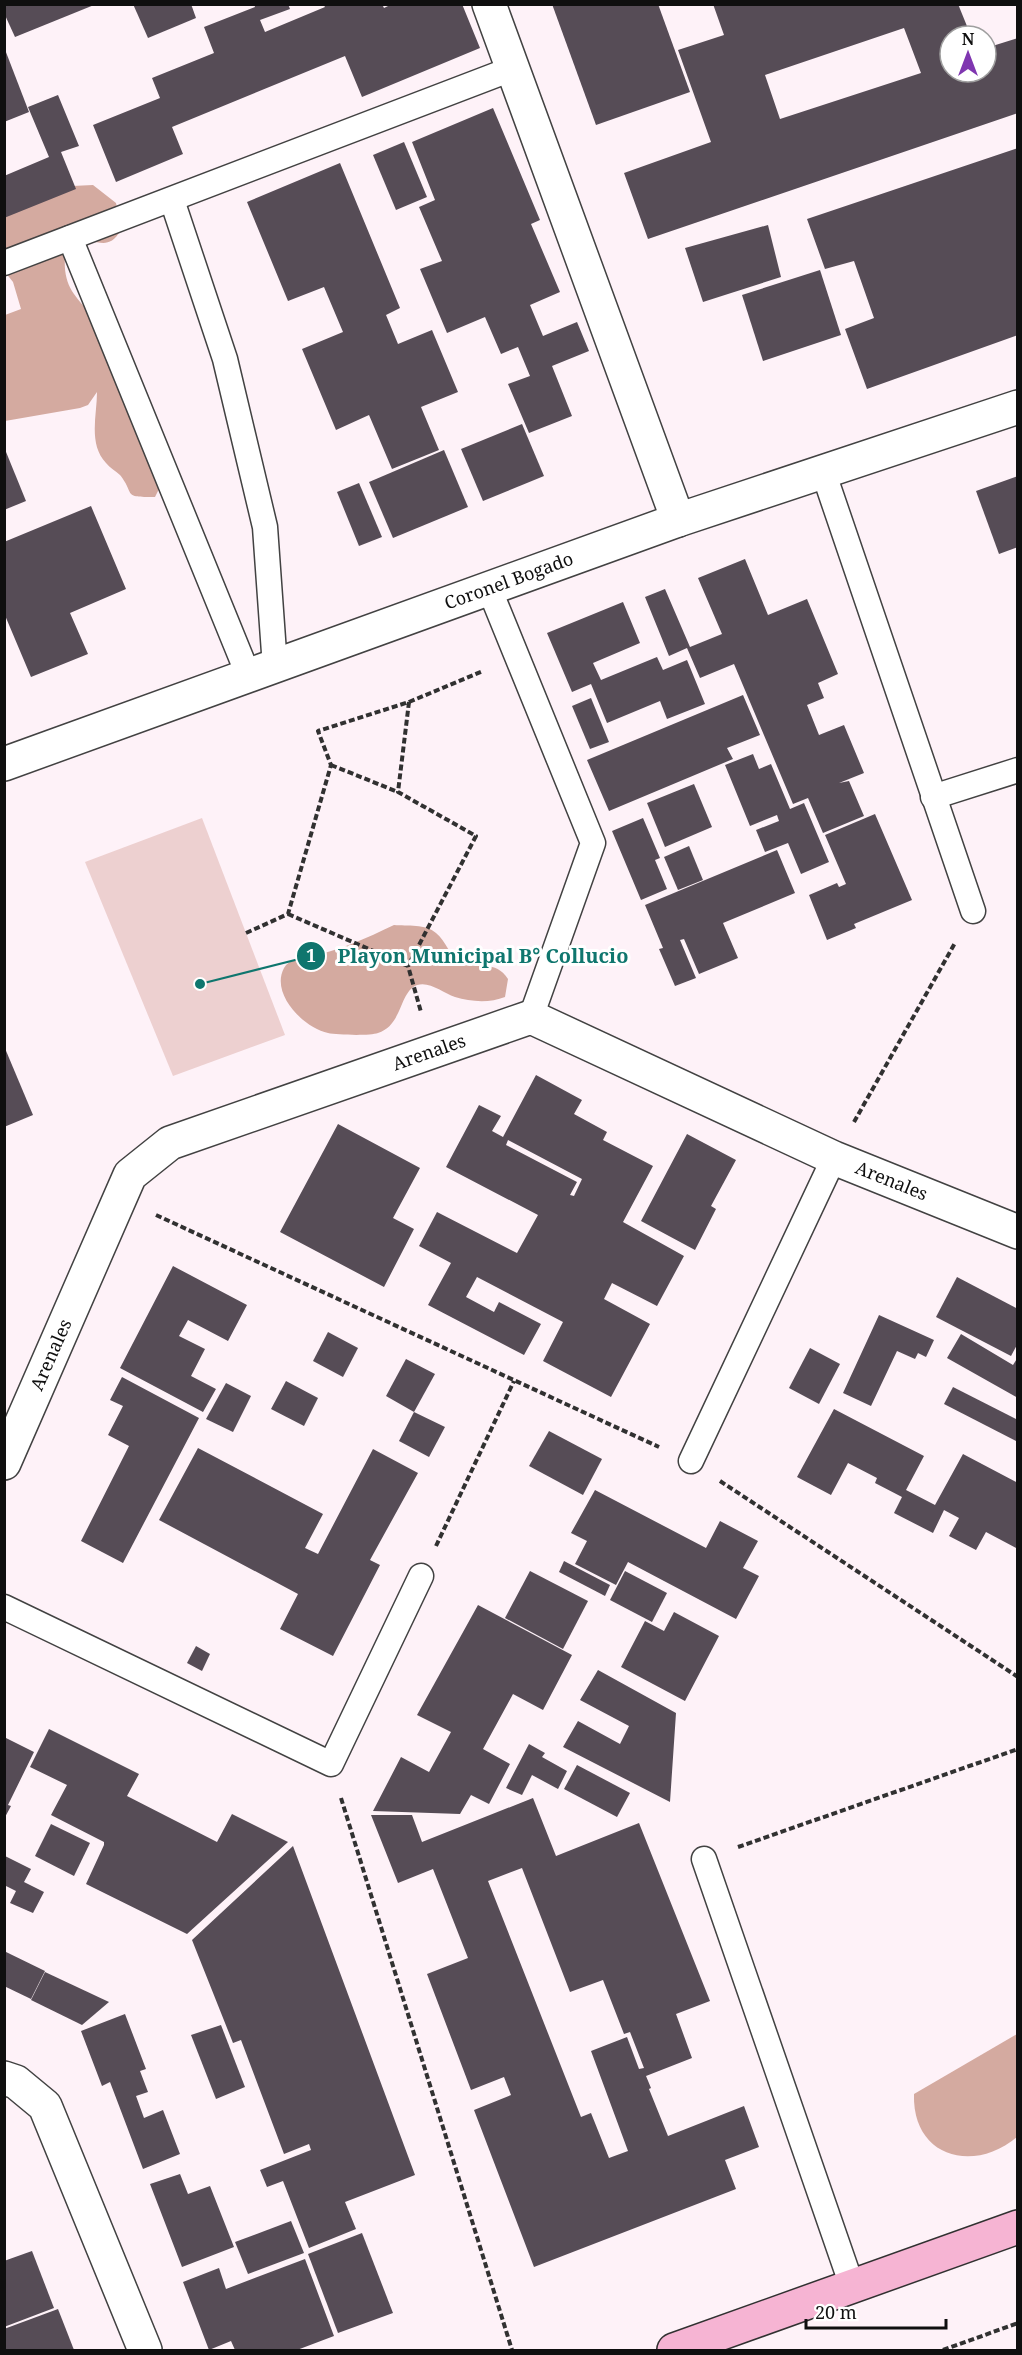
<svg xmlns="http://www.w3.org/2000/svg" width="1022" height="2355" font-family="'Noto Serif',serif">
	<rect width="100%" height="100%" fill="#fef2f8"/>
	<g fill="#d4aaa0">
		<path d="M93 185 116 203 121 230C108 252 99 238 81 243 76 244 70 252 65 255 63 285 73 294 92 315L159 489 155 497C121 497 136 495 120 475 116 471 110 468 106 463 88 444 97 415 97 392L88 405 80 408 5 421V315L21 309 13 282 5 272V205L72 186Z"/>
		<path d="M394 925C407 926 426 924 436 933 446 941 449 956 461 961 479 970 495 959 508 979L505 997C490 1003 471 1002 455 997 443 993 430 981 417 985 399 992 403 1025 378 1033 370 1036 337 1035 328 1033 304 1028 270 994 284 968 289 959 300 959 308 957 338 951 367 938 394 925Z"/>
		<path d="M1017 2034V2137C973 2174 912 2157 914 2094Z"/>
	</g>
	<polygon fill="#edd0d0" points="202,818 285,1035 173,1076 85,862"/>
	<g fill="#564c56" fill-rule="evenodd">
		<polygon points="4,4 94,4 94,5 15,37 4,13"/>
		<polygon points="133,4 191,4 196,18 148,38"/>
		<polygon points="254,4 288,4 290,9 260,20 265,32 325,7 323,4 382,4 384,8 392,4 462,4 480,48 362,97 345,56 172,127 183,154 116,182 93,125 160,98 152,78 214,53 204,27 255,7"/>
		<polygon points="552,4 658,4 690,92 596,125"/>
		<path d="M713 4H958L971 36H950V72H986V48L1018 38V113L648 239 624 173 711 142 678 50 724 35ZM904 28 921 73 780 119 765 75Z"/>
		<polygon points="4,47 29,112 4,122"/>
		<polygon points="58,95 79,146 61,152 76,189 4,218 4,176 49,157 28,107"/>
		<polygon points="493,108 540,220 531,224 560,292 530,305 543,336 577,322 589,351 552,366 572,416 529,433 508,384 530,376 518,347 501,354 485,317 447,333 420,269 442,261 419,207 435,200 412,142"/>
		<polygon points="404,142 427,197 396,210 373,155"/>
		<polygon points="1018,148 1018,335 867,389 845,329 874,318 854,261 825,269 807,219"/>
		<polygon points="340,163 400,308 386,315 398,344 432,330 458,392 421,407 439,450 392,469 369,415 336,430 302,349 343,332 324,287 288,301 247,202"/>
		<polygon points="768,225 781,277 703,302 685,248"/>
		<polygon points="820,270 841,335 763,361 742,295"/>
		<polygon points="522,424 544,476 483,501 461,449"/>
		<polygon points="4,447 26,501 4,510"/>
		<polygon points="444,450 468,507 393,538 369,482"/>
		<polygon points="1018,476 1018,547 999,554 976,491"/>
		<polygon points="359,483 382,537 359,546 337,492"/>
		<polygon points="91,506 126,589 70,613 88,654 31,677 4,613 4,542"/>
		<polygon points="745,559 768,615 807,599 838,674 818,683 824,698 807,705 819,735 844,725 864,773 839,783 849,781 864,816 823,833 808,798 793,804 734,664 700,678 687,648 669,656 645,597 665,589 690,647 722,634 698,578"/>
		<polygon points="623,602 640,643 593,663 601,680 657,657 663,670 687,660 705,704 667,719 660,701 607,723 591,684 572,692 547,633"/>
		<polygon points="743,695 760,735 727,748 733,759 609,811 587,760"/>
		<polygon points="591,698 609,742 590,749 572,706"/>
		<polygon points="753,754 759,769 771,764 790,809 804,803 829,862 801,874 788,843 765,852 756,830 779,821 777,815 750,826 725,765"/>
		<polygon points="694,784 712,827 665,847 647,803"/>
		<polygon points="875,814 912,900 854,924 856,928 827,940 809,895 837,883 839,887 846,884 825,835"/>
		<polygon points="643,818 660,858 655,860 667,889 641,900 612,831"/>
		<polygon points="689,846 703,880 678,890 664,857"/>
		<polygon points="777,850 795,893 723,923 738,958 699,974 684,939 680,940 696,978 675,986 659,949 663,948 645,905"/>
		<polygon points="4,1046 33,1115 4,1127"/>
		<path d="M536 1075 582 1100 574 1114 607 1132 603 1140 653 1166 623 1222 684 1256 657 1306 612 1283 604 1299 650 1324 611 1397 543 1361 563 1322 477 1277 466 1297 494 1312 499 1302 541 1324 524 1355 428 1305 451 1263 419 1246 437 1212 517 1253 538 1215 446 1167 479 1105 501 1116 492 1131 503 1137ZM508 1140 582 1179 574 1196 570 1195 577 1182 506 1145Z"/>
		<polygon points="338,1124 420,1168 393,1218 414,1229 384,1287 280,1232"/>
		<polygon points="687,1134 736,1160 711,1206 716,1209 695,1250 641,1221"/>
		<polygon points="173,1266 247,1305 228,1341 188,1320 179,1336 205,1349 191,1376 216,1389 203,1412 120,1368"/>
		<polygon points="957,1277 1018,1309 1018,1343 1011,1356 936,1317"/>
		<polygon points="879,1315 934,1340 926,1357 918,1353 915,1359 897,1351 871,1406 843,1393"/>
		<polygon points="328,1332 358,1348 343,1377 313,1361"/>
		<polygon points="961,1334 1013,1365 1018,1357 1018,1398 947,1358"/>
		<polygon points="810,1348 840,1364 819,1404 789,1388"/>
		<polygon points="406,1359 435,1374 414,1412 386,1396"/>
		<polygon points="122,1377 199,1418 123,1563 81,1541 129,1446 108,1435 123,1406 110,1400"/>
		<polygon points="286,1381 318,1398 304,1426 271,1409"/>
		<polygon points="226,1383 251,1396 233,1432 206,1419"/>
		<polygon points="953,1387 1018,1420 1018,1442 944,1404"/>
		<polygon points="834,1409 924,1456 906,1490 935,1505 963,1454 1018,1483 1018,1549 986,1532 976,1550 949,1536 959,1518 944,1510 933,1533 894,1513 902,1497 875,1483 877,1478 848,1463 831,1495 797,1477"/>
		<polygon points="414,1412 445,1427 429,1457 399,1441"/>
		<polygon points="549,1431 602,1459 583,1495 529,1466"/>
		<polygon points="198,1448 323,1514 305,1548 318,1554 373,1449 418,1473 370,1560 380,1565 333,1656 280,1629 298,1594 159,1520"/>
		<polygon points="595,1490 706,1548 720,1521 758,1541 743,1568 759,1576 736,1619 628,1562 616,1585 575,1564 587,1541 571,1533"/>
		<polygon points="564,1561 610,1585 605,1596 559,1572"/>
		<polygon points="530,1571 588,1601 563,1649 505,1618"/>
		<polygon points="625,1571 667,1593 652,1622 610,1600"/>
		<polygon points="478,1605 572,1655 543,1710 513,1694 483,1749 510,1764 489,1804 471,1795 460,1814 373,1811 401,1757 429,1772 451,1732 417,1715"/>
		<polygon points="674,1612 719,1636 685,1701 621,1667 645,1621 664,1631"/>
		<polygon points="196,1646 210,1654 202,1671 187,1663"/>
		<polygon points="598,1670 676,1713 670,1802 563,1747 578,1721 620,1744 629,1726 580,1700"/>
		<polygon points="49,1729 139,1774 127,1796 217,1842 232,1814 288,1842 187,1934 86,1884 104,1845 104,1842 51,1815 67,1785 30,1767"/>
		<polygon points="4,1737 34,1752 8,1805 11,1806 4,1819"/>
		<polygon points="529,1744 545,1753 542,1757 567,1771 558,1789 532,1775 522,1795 506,1788"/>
		<polygon points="577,1765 630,1793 617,1817 564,1789"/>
		<path d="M533 1798 556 1856 639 1823 710 2001 676 2014 692 2058 646 2076 651 2088 649 2089 668 2136 744 2106 759 2147 725 2160 736 2189 534 2267 474 2110 511 2095 504 2077 471 2090 427 1974 468 1958 433 1869 398 1883 371 1815H412L422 1842ZM522 1868 570 1992 603 1980 624 2034 630 2032 644 2068 639 2069 627 2037 591 2051 628 2151 609 2158 591 2113 581 2117 488 1881Z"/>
		<polygon points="51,1824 90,1843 74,1876 35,1856"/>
		<polygon points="293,1846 415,2175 345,2202 356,2229 309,2248 283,2181 267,2187 260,2170 311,2150 309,2144 284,2154 241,2040 233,2043 192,1940"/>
		<polygon points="5,1856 31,1869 24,1882 44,1892 33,1913 10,1903 16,1891 4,1885"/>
		<polygon points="4,1951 45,1971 31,1999 4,1986"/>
		<polygon points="45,1972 109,2002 82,2025 31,2000"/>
		<polygon points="125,2014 146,2069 140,2071 148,2092 136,2096 144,2118 163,2110 180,2154 143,2169 110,2082 102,2086 81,2031"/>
		<polygon points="221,2025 245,2087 216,2099 191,2035"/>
		<polygon points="180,2174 188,2194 210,2186 234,2247 182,2267 150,2184"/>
		<polygon points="291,2221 304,2253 248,2274 235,2242"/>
		<polygon points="362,2233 393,2313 338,2333 308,2254"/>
		<polygon points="32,2251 54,2308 4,2327 4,2261"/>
		<polygon points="305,2259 334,2336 297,2350 235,2350 231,2341 209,2350 183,2282 219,2268 226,2289"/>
		<polygon points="58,2309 74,2350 4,2350 4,2329"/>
	</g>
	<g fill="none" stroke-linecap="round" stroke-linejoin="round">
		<defs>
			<g id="service">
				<polyline points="172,200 225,359 265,527 275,667"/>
				<polyline points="70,238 249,677"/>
				<polyline points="4,263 514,68"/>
				<polyline points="824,474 973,911"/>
				<polyline points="489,588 593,843 531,1017"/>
				<polyline points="933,797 1018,770"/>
				<polyline points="691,1461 834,1158"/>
				<polyline points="4,1607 331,1764 421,1576"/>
				<polyline points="704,1859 852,2286"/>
			</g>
			<g id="minor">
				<polyline points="489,4 678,520"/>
				<path id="s1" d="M4 764 678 520 1018 407"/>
				<path id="s2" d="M4 1463 130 1175 170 1143 531 1017 834 1158 1018 1232"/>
				<polyline points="4,2078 16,2082 45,2106 145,2350"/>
			</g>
			<polyline id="secondary" points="674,2350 1018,2227"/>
		</defs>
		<use href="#service" stroke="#424242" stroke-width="27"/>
		<use href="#minor" stroke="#424242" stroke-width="36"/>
		<use href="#secondary" stroke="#313131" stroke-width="36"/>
		<g stroke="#313131" stroke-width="4" stroke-dasharray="6 3" stroke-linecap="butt">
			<polyline points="409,702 483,671"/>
			<polyline points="331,765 398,792"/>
			<polyline points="288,914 408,966 421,1012"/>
			<polyline points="246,933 288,914 331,765 318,731 409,702 398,792 476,836 408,966"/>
			<polyline points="854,1122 955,943"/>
			<polyline points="156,1215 659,1447"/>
			<polyline points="720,1481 1018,1677"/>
			<polyline points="436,1546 514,1381"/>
			<polyline points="341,1798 512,2350"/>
			<polyline points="738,1847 1018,1749"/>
			<polyline points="943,2350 1018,2323"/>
		</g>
		<use href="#service" stroke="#fff" stroke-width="24"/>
		<use href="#minor" stroke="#fff" stroke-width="33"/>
		<use href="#secondary" stroke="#f6b4d3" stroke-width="33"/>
	</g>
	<g text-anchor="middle" stroke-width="6" stroke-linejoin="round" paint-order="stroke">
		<g font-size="18" fill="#0f0f0f" stroke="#fff">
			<text dy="6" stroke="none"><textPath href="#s1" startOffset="537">Coronel Bogado</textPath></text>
			<text dy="6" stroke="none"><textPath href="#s2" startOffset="640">Arenales</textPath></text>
			<text dy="6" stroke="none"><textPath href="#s2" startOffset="1144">Arenales</textPath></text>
			<text dy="6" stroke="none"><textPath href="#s2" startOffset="118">Arenales</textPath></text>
		</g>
	</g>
	<path fill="none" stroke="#0f766e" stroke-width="2" d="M200 984L311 956"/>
	<g fill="#0f766e" stroke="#fff" stroke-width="2">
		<circle cx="200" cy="984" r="6"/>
		<circle cx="311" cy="956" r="15"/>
	</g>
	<g font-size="18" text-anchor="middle" font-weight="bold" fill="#fff">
		<text x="311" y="962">1</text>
	</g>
	<g font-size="20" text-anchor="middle" font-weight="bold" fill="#0f766e" stroke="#fff" stroke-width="6" stroke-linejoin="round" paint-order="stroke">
		<text x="483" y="963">Playon Municipal B° Collucio</text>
	</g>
	<rect width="1022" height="2355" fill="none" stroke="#0f0f0f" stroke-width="12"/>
	<g transform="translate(968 54)"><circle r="28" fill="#ffffff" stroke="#9f9f9f" stroke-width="1.5"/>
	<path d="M0-4.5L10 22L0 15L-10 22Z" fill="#7f36b0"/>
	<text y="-9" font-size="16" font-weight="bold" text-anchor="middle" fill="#0f0f0f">N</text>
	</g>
	<path d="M806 2319v9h140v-9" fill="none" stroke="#0f0f0f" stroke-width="3"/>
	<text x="815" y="2319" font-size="18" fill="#0f0f0f" stroke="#ffffff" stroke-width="4.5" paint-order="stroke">20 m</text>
</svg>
